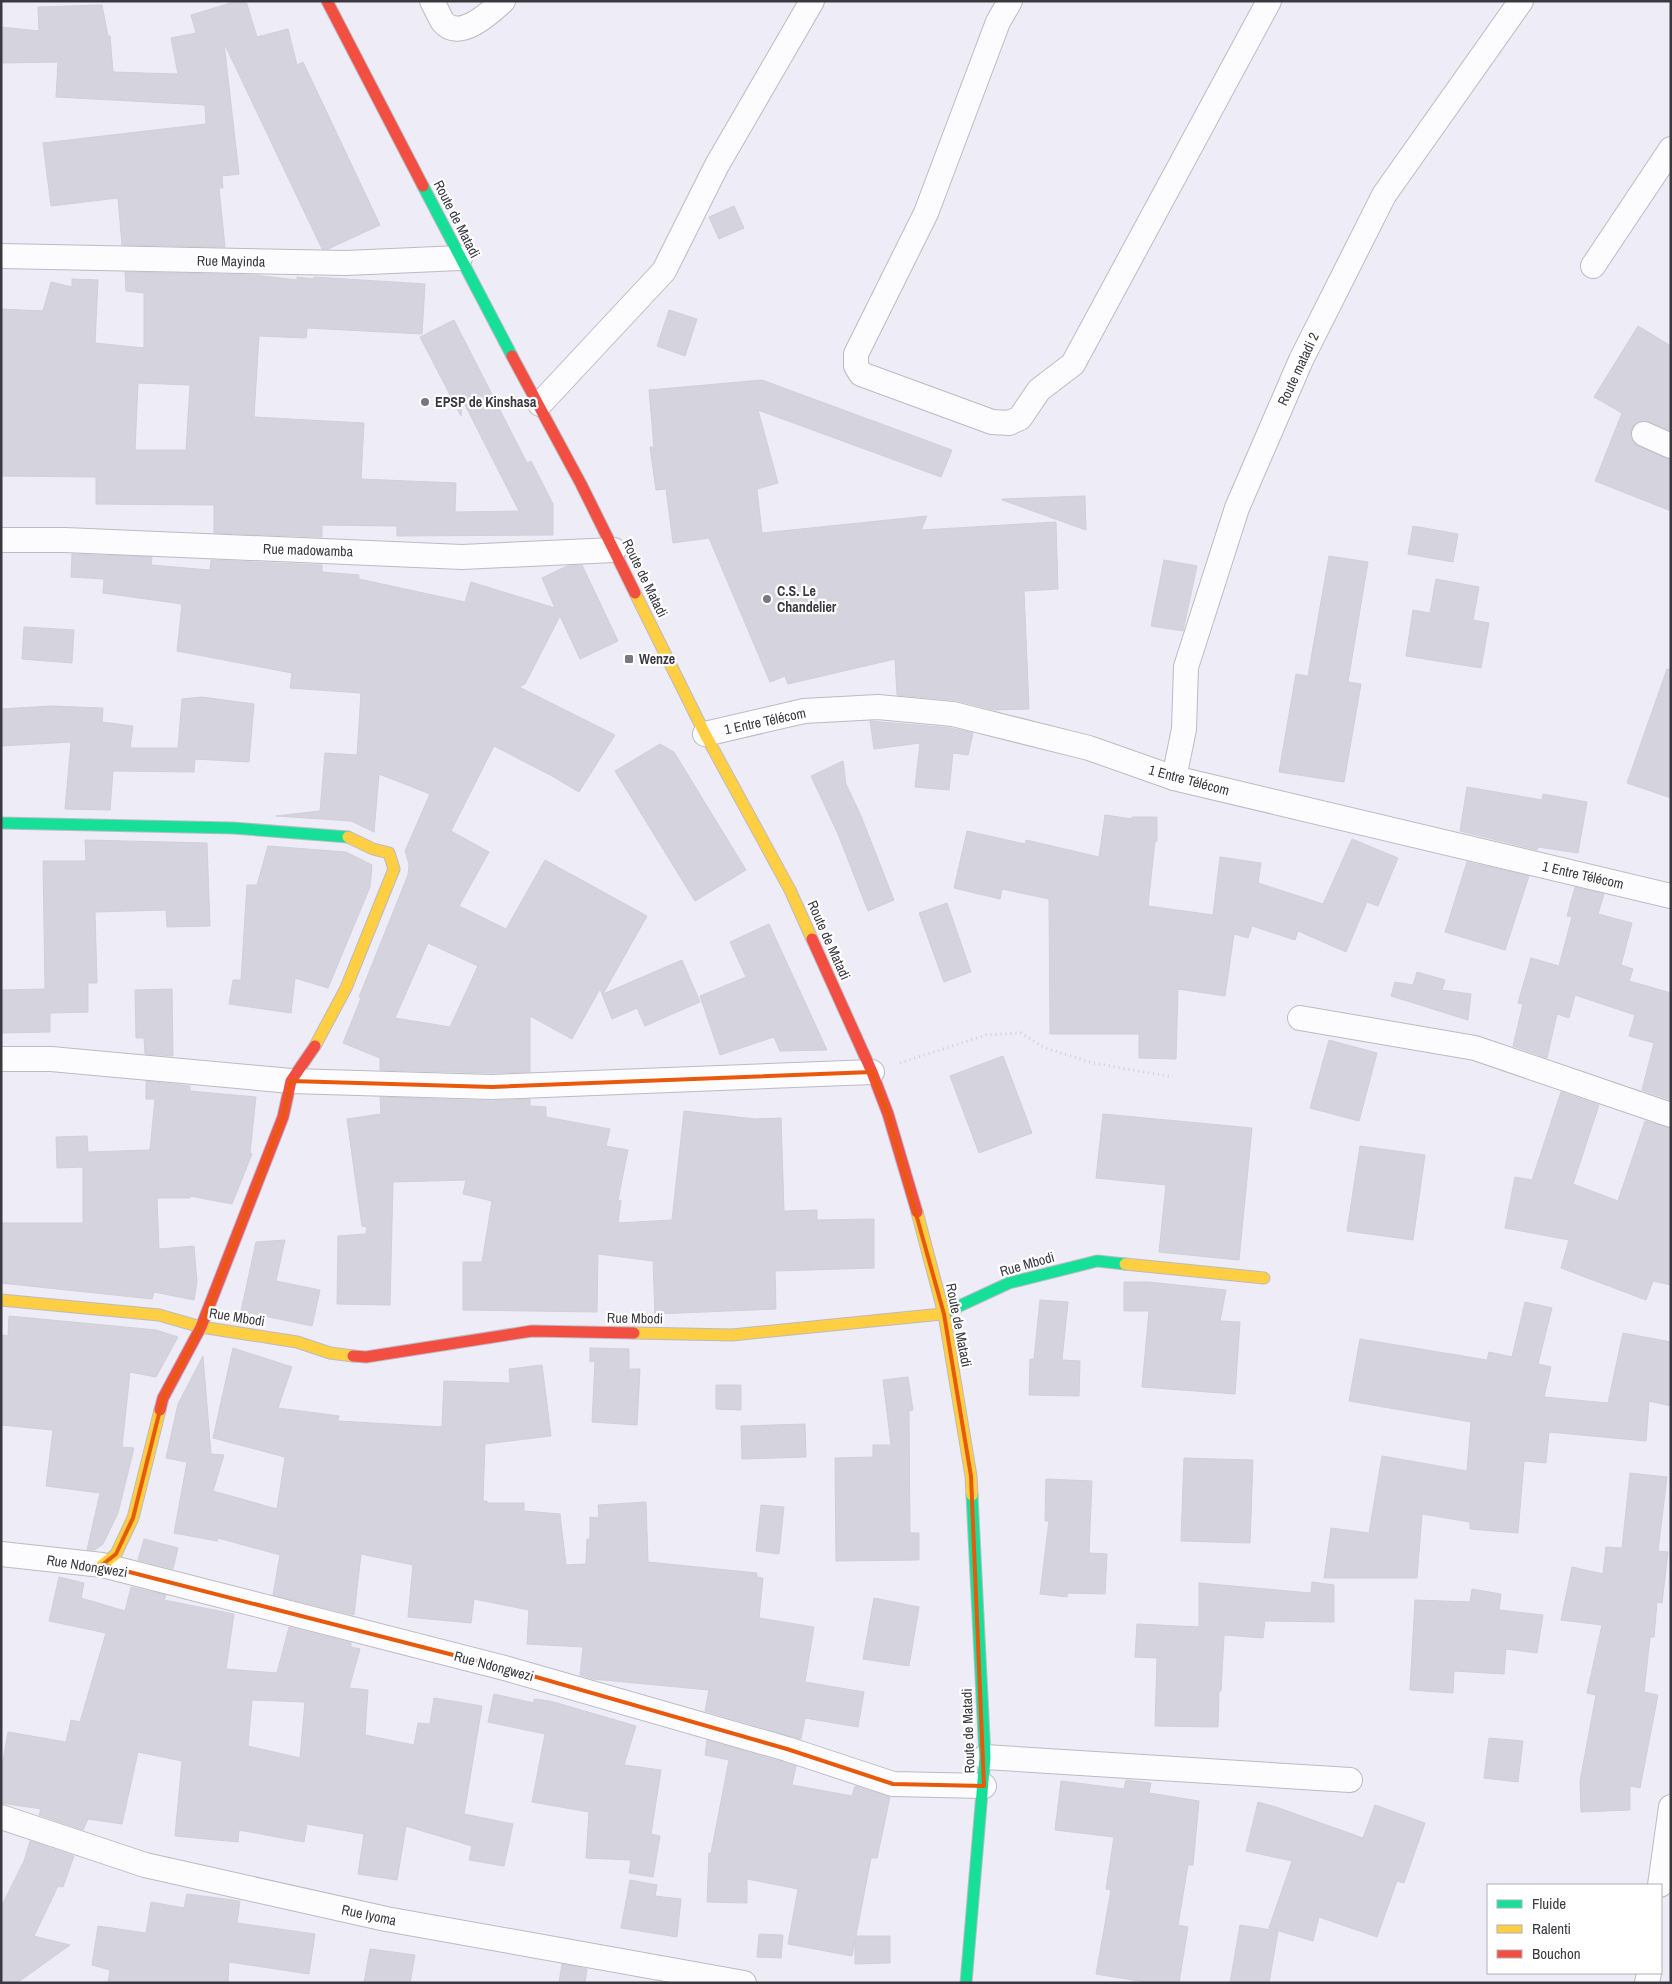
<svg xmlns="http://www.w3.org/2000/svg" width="1672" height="1984" font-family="'Archivo Narrow',sans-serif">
	<rect width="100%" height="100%" fill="#eeecf7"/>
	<g fill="#d5d3de" stroke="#d1cfd8" fill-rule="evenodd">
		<polygon points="237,1 246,1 257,37 288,29 297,65 303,62 380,225 328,249 322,249 224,43 239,174 222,176 223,188 219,188 225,247 122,245 118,198 51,206 43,143 206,124 205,105 56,97 58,62 1,63 1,27 39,31 38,7 102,5 108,36 110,36 113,72 178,74 171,38 196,33 191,15"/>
		<polygon points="734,206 744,228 719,239 709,217"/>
		<path d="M125 272 254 275 297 280V277L314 279V277L425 284 422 334 307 328 306 338 259 336 254 417 364 423 361 479 456 483 455 512 519 511 462 399 461 416 420 337 454 320 527 463 531 461 553 504V535L397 536V526L322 525V537L214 533V505L96 504V477L1 476V309L43 311 51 282 72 287V279L98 280 95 343 144 348V293L126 291ZM138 383 190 385 186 450H135Z"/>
		<polygon points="669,310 697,319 685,356 657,346"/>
		<polygon points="1638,326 1671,346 1671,431 1643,420 1636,423 1632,428 1630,435 1633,442 1638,446 1671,459 1671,511 1595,481 1622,413 1594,397"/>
		<polygon points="762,380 952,450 941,477 758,410 778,483 757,489 762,533 927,516 921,530 1056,522 1058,589 1024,591 1029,709 995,710 954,700 897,695 895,659 788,684 785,676 770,682 709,538 673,543 666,489 656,490 650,447 654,447 649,390"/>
		<polygon points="1085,496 1086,530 1002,500 1002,499"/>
		<polygon points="1413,526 1458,534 1453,562 1408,554"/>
		<path d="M72 554 152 557 151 565 210 570 211 560 322 565V572L359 575V579L465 602 471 582 555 608 542 578 567 566 582 565 618 641 580 659 560 616 525 684 519 687 615 735 579 792 552 776 494 746 451 831 489 852 459 906 506 929 545 860 647 916 603 994 682 960 700 1002 645 1026 637 1008 612 1019 600 989 572 1039 530 1016V1072L492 1073 380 1070V1058L343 1043 361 998 359 997 408 875 409 864 405 851 430 794 379 774 374 832 351 821 276 816 320 811 325 753 357 755 361 693 290 688 292 673 177 651 182 604 103 593 104 579 71 577ZM428 943 478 966 450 1027 395 1018Z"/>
		<polygon points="1329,556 1368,562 1348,682 1361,684 1344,782 1279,772 1296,674 1308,676"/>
		<polygon points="1164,560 1197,566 1183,631 1151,626"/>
		<polygon points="1436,579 1479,587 1473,620 1489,623 1481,668 1406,656 1413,610 1430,613"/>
		<polygon points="24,627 74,630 72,663 22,659"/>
		<polygon points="1667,669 1671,670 1671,798 1627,783"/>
		<polygon points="202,697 254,704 249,762 195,759 194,772 113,771 110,810 65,809 71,742 1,746 1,709 51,706 103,708 102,722 133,726 130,748 178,748 182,699"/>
		<polygon points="870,721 951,728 973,733 968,755 953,753 949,790 915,787 920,743 874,749"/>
		<polygon points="660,744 674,752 746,870 695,901 615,771"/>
		<polygon points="843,761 846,784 861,816 894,900 868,911 838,834 811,776"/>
		<polygon points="1467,787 1542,800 1543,794 1587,802 1578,853 1538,847 1537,850 1460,831"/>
		<polygon points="1105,815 1132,819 1132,817 1157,817 1157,841 1155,841 1148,906 1213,915 1220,857 1261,863 1258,883 1323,904 1352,839 1398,858 1378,906 1367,902 1346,952 1298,931 1295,940 1252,926 1248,938 1234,934 1225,996 1178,989 1176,1059 1139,1058 1139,1034 1050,1034 1049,899 1002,889 1000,899 954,888 967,831 1025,844 1026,840 1099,857"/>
		<polygon points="85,840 207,843 210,926 167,927 166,910 95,912 97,983 88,983 88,1012 50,1013 50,1032 1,1033 1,990 45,989 43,861 86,861"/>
		<polygon points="268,846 346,852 372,865 370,887 328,988 295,978 291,1013 229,1004 233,980 241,980 247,885 257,885"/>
		<polygon points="1467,862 1529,876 1505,950 1445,932"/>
		<polygon points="1575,887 1604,894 1598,914 1632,923 1621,965 1633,969 1629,981 1671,993 1671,1100 1642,1090 1654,1043 1629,1036 1635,1015 1575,995 1569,1018 1557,1014 1547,1058 1513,1046 1523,1004 1518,1003 1531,958 1559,966 1572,917 1567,916"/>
		<polygon points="947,903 971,972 944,982 919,913"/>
		<polygon points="769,924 827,1050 780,1051 774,1037 720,1055 700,996 746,977 730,942"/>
		<polygon points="1417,972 1445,980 1442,990 1471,994 1468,1020 1391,996 1395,982 1413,985"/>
		<polygon points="172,989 173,1056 145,1054 144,1038 136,1038 135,990"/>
		<polygon points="1329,1040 1377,1053 1359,1121 1310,1108"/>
		<polygon points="1003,1056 1032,1133 979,1153 950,1076"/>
		<polygon points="146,1081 190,1086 190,1091 256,1097 250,1153 252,1154 232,1204 190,1196 190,1198 157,1198 159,1249 194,1246 197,1282 194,1300 154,1292 152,1299 1,1283 1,1223 83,1223 83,1167 57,1168 56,1137 87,1136 88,1152 150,1150 155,1099 146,1099"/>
		<polygon points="1561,1092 1599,1105 1573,1184 1618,1201 1645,1121 1671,1128 1671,1285 1653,1281 1646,1300 1561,1268 1569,1240 1505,1228 1515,1177 1532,1180"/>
		<polygon points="380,1097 492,1101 530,1099 530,1106 546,1107 546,1117 610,1129 606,1146 628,1150 618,1200 621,1201 618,1223 672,1220 684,1111 755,1119 781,1118 784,1211 817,1210 817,1220 874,1219 874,1268 775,1271 776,1309 655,1314 653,1261 598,1254 597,1312 463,1310 463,1262 482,1262 492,1201 463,1194 466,1180 393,1182 390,1305 337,1304 338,1236 366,1234 367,1227 362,1226 347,1119 381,1114"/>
		<polygon points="1103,1114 1252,1128 1239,1260 1159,1252 1166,1185 1096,1178"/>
		<polygon points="1360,1146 1425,1155 1413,1240 1347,1231"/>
		<polygon points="285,1240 276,1281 320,1290 312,1326 241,1311 256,1242"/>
		<polygon points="1124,1282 1148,1282 1226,1290 1220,1321 1240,1322 1235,1394 1142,1387 1149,1311 1124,1311"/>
		<polygon points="1040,1300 1068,1302 1062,1360 1080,1361 1079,1396 1029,1395 1030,1359 1034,1359"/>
		<polygon points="1525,1302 1552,1308 1538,1364 1551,1367 1544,1397 1608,1403 1623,1333 1671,1342 1671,1406 1649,1401 1646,1441 1549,1432 1546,1463 1524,1461 1518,1533 1470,1529 1470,1522 1422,1514 1417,1578 1324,1578 1331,1528 1369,1533 1382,1456 1467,1471 1471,1422 1349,1401 1360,1339 1487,1360 1489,1352 1512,1357"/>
		<polygon points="9,1316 156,1330 178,1337 156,1377 130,1372 122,1447 134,1448 118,1513 103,1544 95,1550 87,1550 100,1493 46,1486 53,1430 1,1425 1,1335 8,1336"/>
		<polygon points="233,1348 292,1367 278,1408 339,1416 338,1421 442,1427 444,1381 510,1383 509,1369 542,1365 551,1436 485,1444 483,1501 487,1501 487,1503 524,1503 524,1511 560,1514 566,1565 586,1564 587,1539 590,1539 590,1517 599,1518 598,1505 646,1502 648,1562 757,1573 757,1577 763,1578 759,1618 814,1627 805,1682 864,1692 858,1727 805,1718 801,1739 705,1711 709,1690 593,1679 580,1675 583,1647 527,1644 529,1610 474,1599 471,1623 408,1617 413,1565 361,1554 354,1615 273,1595 280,1555 218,1538 217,1541 174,1533 187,1462 166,1458 178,1404 203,1356 211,1454 224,1455 213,1491 277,1509 285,1457 213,1438"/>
		<polygon points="590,1348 629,1349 629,1369 640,1369 637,1425 592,1422 595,1361 590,1362"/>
		<polygon points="908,1377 913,1410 909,1411 910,1533 919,1533 919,1560 836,1561 835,1458 873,1457 873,1445 891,1445 883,1380"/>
		<polygon points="716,1385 741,1385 741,1410 716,1409"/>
		<polygon points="805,1424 806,1457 742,1459 741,1426"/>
		<polygon points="1184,1458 1253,1460 1250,1543 1181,1541"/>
		<polygon points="1630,1473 1667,1477 1658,1551 1668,1552 1662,1603 1657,1602 1654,1637 1650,1637 1644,1692 1658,1695 1640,1788 1630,1786 1630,1810 1581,1812 1580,1781 1596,1695 1587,1693 1602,1625 1561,1620 1572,1567 1603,1574 1606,1547 1622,1548"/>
		<polygon points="1046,1479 1092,1481 1089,1553 1107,1554 1105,1594 1068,1593 1067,1597 1040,1594 1049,1521 1045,1521"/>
		<polygon points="761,1505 784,1507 779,1554 756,1551"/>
		<polygon points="144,1539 178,1548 173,1569 138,1560"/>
		<path d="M59 1577 84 1583 81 1598 125 1611 131 1587 166 1595 164 1600 234 1614 226 1669 277 1673 289 1627 351 1643V1647L360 1649 349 1688 368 1690 365 1735 414 1745 418 1723 430 1724 434 1698 482 1706 464 1814 513 1824 504 1866 469 1860 472 1846 406 1826 397 1880 358 1874 364 1834 307 1824 304 1842 239 1830 238 1842 175 1836 182 1761 138 1752 122 1824 88 1819 83 1830 39 1815 41 1809 1 1803V1772L8 1732 66 1742 71 1720 80 1722 106 1633 49 1621ZM252 1700 305 1702 300 1758 248 1746Z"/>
		<polygon points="1312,1582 1334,1585 1334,1622 1265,1621 1263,1638 1224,1635 1221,1691 1219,1691 1218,1727 1155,1726 1157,1658 1135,1657 1137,1624 1199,1627 1199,1583 1311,1593"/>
		<polygon points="1472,1589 1501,1594 1499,1610 1543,1615 1537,1653 1506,1649 1504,1674 1454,1671 1453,1693 1410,1690 1415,1600 1470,1602"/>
		<polygon points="874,1598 919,1607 909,1666 863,1659"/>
		<polygon points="494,1694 534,1703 534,1699 550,1701 636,1726 624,1765 661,1770 651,1834 660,1836 653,1877 629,1873 631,1860 586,1858 589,1812 532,1802 545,1734 488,1722"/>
		<polygon points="1489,1738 1523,1741 1518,1782 1484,1778"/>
		<polygon points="707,1740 796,1766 792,1785 852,1796 855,1786 890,1797 877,1858 871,1858 856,1936 890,1936 890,1963 855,1964 855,1941 852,1956 788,1944 798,1889 747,1879 747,1903 707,1902 709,1853 711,1853 729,1760 705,1755"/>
		<polygon points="1126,1780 1151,1783 1149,1793 1199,1801 1193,1865 1188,1865 1178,1925 1188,1927 1179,1983 1151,1983 1096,1974 1111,1890 1106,1889 1114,1837 1055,1830 1061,1781 1124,1789"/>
		<polygon points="1258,1802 1276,1807 1363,1838 1375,1805 1425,1823 1404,1883 1397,1881 1377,1937 1319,1917 1313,1941 1269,1928 1292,1861 1246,1851"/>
		<polygon points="30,1841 74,1856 63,1887 58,1886 34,1936 70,1945 17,1983 1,1983 1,1907 24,1861"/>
		<polygon points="630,1880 657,1885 655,1896 681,1899 677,1937 621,1928"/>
		<polygon points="187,1894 240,1901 237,1923 315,1934 309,1974 229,1962 228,1983 108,1983 110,1970 92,1965 98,1926 146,1933 151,1902 184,1908"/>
		<polygon points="1240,1925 1278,1931 1269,1983 1230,1983"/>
		<polygon points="759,1934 783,1935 781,1958 757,1957"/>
		<polygon points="370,1949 415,1955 410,1983 364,1983"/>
		<polygon points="562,1964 587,1969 585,1983 559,1983"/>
	</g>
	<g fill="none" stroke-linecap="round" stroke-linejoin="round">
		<defs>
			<g id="street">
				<path d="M432 1C436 8 439 16 443 22 459 42 491 12 503 1"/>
				<polyline points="1010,1 998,22 926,213 856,354 856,366 861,374 992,422 1009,423 1020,418 1039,390 1073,364 1269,1"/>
				<polyline points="1,256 346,263 460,258"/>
				<polyline points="1593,266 1671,149"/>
				<polyline points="540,404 664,271 717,165 812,1"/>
				<polyline points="1644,434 1671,446"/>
				<polyline points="1,540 65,540 462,557 614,550"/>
				<polyline points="705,734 804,711 878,707 953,714 1089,748 1174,778 1671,896"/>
				<polyline points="1174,778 1184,729 1186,667 1237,508 1301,360 1384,195 1521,1"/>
				<polyline points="1300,1018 1475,1048 1671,1115"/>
				<polyline points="1,1059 51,1059 291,1081 492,1087 872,1072"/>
				<polyline points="1,1554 102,1565 508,1669 787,1749 893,1784 984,1786"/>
				<polyline points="985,1757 1350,1780"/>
				<polyline points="1,1817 145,1865 386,1919 744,1983"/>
				<polyline points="1660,1885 1671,1807"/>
				<polyline points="1647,1983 1649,1973"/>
			</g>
			<g id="fast">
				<polyline points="423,186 512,356"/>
				<polyline points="1,823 233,828 348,837"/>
				<polyline points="942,1314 1009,1283 1097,1261 1125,1264"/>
				<polyline points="966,1983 985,1757 972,1495"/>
			</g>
			<g id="slow">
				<polyline points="635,593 705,734 790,890 812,939"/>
				<polyline points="315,1046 346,988 394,869 389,853 373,849 348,837"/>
				<polyline points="917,1212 944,1314 971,1476 972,1495"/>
				<polyline points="1125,1264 1264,1278"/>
				<polyline points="1,1300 159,1315 201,1327 297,1342 330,1353 353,1356"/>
				<polyline points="634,1333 732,1335 942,1314"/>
				<polyline points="102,1565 116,1554 133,1518 160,1410"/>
			</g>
			<g id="jam">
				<polyline points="327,1 423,186"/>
				<polyline points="512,356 581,484 635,593"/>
				<polyline points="812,939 872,1072 888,1114 917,1212"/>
				<polyline points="353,1356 366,1357 532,1331 634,1333"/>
				<polyline points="160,1410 163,1398 201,1327 283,1117 291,1081 315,1046"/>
			</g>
		</defs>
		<use href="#street" stroke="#bcbac3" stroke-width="26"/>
		<use href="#fast" stroke="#bcbac3" stroke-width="13"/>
		<use href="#slow" stroke="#bcbac3" stroke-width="13"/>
		<use href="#jam" stroke="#bcbac3" stroke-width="13"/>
		<polyline stroke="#d0d0d3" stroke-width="3" stroke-dasharray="1 4" stroke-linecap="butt" points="900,1063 986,1035 1021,1033 1045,1048 1093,1063 1173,1077"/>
		<use href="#street" stroke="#fcfcfe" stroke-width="24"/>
		<use href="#fast" stroke="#16e098" stroke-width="11"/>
		<use href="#slow" stroke="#ffcf43" stroke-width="11"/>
		<use href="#jam" stroke="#f24e42" stroke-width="11"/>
	</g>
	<path fill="none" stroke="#e8590c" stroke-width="4" stroke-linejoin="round" d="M872 1072 888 1114 944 1314 971 1476 984 1786 893 1784 787 1749 508 1669 102 1565 116 1554 133 1518 163 1398 201 1327 283 1117 291 1081 492 1087Z"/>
	<g fill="#797880" stroke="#fff" stroke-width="2">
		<circle cx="425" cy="402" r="5"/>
		<circle cx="767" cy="599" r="5"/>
		<rect x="624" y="654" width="10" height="10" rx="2.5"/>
	</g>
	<g text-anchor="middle" stroke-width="4.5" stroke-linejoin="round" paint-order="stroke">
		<g font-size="14" fill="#3a3940" stroke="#fff">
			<text transform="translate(457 219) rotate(63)" y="5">Route de Matadi</text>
			<text transform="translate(231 261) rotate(1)" y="5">Rue Mayinda</text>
			<text transform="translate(1298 369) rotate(-65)" y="5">Route matadi 2</text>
			<text transform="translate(308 550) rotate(2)" y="5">Rue madowamba</text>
			<text transform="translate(645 578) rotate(64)" y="5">Route de Matadi</text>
			<text transform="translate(765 721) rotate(-12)" y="5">1 Entre Télécom</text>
			<text transform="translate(1189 780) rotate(15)" y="5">1 Entre Télécom</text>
			<text transform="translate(1583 875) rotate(13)" y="5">1 Entre Télécom</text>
			<text transform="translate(829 940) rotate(66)" y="5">Route de Matadi</text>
			<text transform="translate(1027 1264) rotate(-16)" y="5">Rue Mbodi</text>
			<text transform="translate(237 1317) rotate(9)" y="5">Rue Mbodi</text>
			<text transform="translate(635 1318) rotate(1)" y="5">Rue Mbodi</text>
			<text transform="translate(959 1325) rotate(79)" y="5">Route de Matadi</text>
			<text transform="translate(87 1566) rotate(9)" y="5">Rue Ndongwezi</text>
			<text transform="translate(494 1666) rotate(15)" y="5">Rue Ndongwezi</text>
			<text transform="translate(968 1731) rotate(-92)" y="5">Route de Matadi</text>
			<text transform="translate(369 1915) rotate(12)" y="5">Rue Iyoma</text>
		</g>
		<g font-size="14" font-weight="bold" fill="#3a3940" stroke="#fff" text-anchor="start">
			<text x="435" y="407">EPSP de Kinshasa</text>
			<text x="777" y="596">C.S. Le<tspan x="777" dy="16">Chandelier</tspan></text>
			<text x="639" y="664">Wenze</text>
		</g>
	</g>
	<rect width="1672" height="1984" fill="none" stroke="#3a3940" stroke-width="5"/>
	<rect x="1487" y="1884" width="175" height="90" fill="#ffffff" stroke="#b0b0b3"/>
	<rect x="1497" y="1900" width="25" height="8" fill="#16e098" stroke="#b0b0b3"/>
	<text x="1532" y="1909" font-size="15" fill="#3a3940">Fluide</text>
	<rect x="1497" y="1925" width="25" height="8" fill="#ffcf43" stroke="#b0b0b3"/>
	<text x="1532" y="1934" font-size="15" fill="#3a3940">Ralenti</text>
	<rect x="1497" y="1950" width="25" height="8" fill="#f24e42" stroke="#b0b0b3"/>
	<text x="1532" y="1959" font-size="15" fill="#3a3940">Bouchon</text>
</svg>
